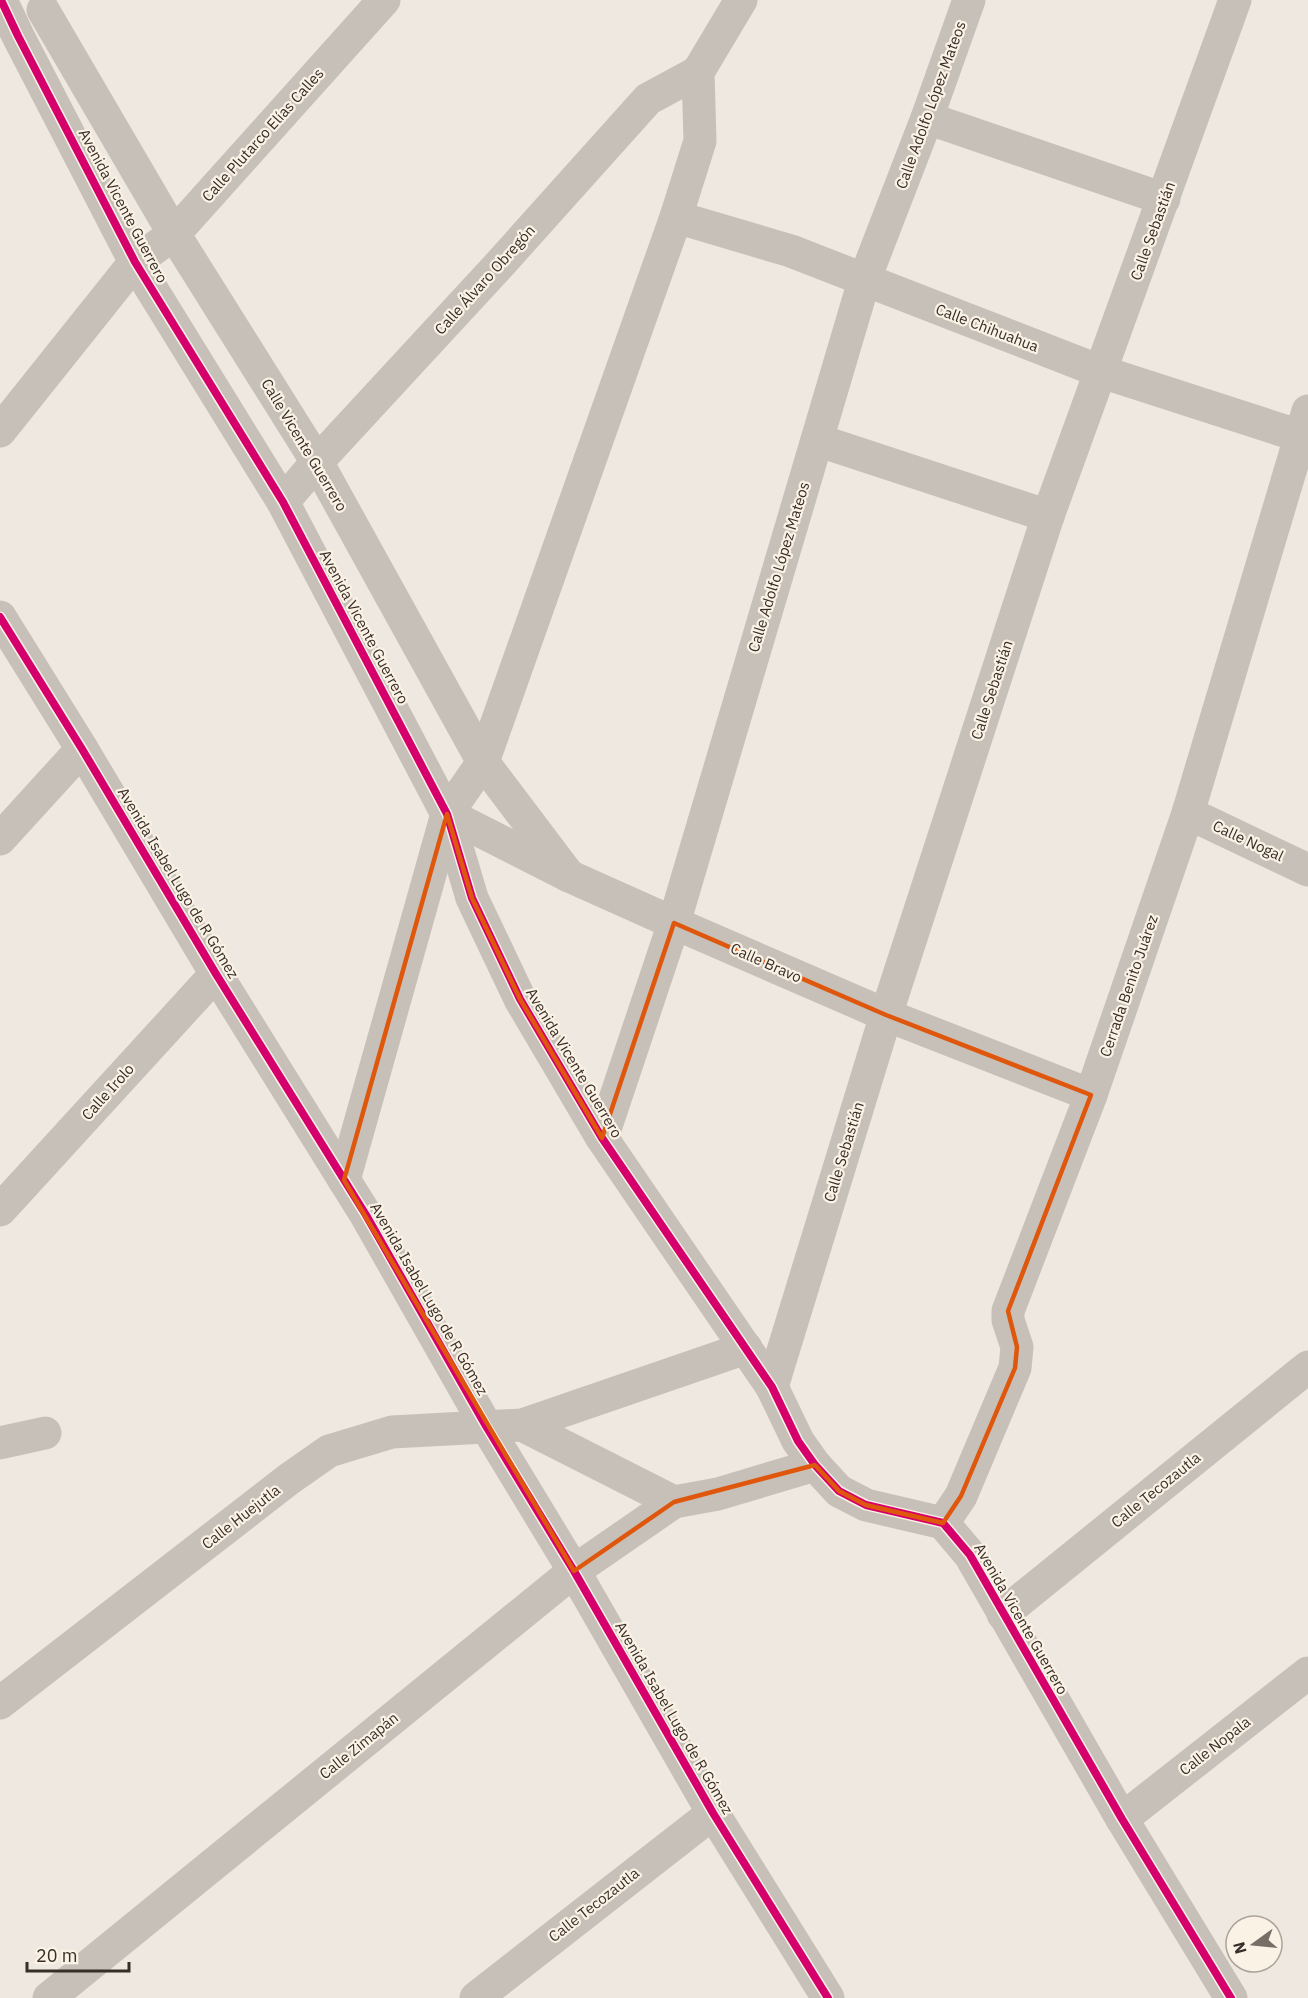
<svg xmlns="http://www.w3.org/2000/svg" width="1308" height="1998" font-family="'IBM Plex Sans',sans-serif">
	<rect width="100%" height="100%" fill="#eee8e0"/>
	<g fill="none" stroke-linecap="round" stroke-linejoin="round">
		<g stroke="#c7c0b8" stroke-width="33">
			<polyline points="1,0 18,36 135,262 283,502 447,814 472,898 520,999 602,1138 772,1387 798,1441 815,1465 839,1491 866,1505 943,1523 970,1555 1122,1819 1231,1998"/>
			<polyline points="43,10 174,234 317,462 483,762 569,876"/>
			<polyline points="927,118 1164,199"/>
			<polyline points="676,217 791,251 1102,372 1300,436"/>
			<polyline points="0,431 135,262 174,234 384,0"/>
			<polyline points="817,440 1048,516"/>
			<polyline points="283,502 317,462 500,264 648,99 698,72"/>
			<polyline points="0,617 82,749 216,974 366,1215 486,1426 574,1571 713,1813 828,1998"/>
			<polyline points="1188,813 1308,870"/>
			<polyline points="447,814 569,876 674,923 886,1015 1091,1095"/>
			<polyline points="0,839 82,749"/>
			<polyline points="602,1138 674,923 864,281 927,118 969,0"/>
			<polyline points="344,1180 447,814 483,762 676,217 700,141 698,72 741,0"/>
			<polyline points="0,1210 216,974"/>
			<polyline points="772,1387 886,1015 1048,516 1235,0"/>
			<polyline points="522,1425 674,1502"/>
			<polyline points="0,1443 45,1433"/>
			<polyline points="943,1523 961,1496 1015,1368 1017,1347 1008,1320 1008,1311 1091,1095 1188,813 1308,411"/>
			<polyline points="1003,1614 1308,1367"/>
			<polyline points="0,1703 289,1479 329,1451 392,1432 522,1425 746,1348"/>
			<polyline points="1122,1819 1308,1673"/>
			<polyline points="49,1998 574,1571 674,1502 718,1494 815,1465"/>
			<polyline points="476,1998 713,1813"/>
		</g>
		<defs>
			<g id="cycleway">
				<polyline points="1,0 18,36 135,262 283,502 447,814 472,898 520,999 602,1138 772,1387 798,1441 815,1465 839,1491 866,1505 943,1523 970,1555 1122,1819 1231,1998"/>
				<polyline points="0,617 82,749 216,974 366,1215 486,1426 574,1571 713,1813 828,1998"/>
			</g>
		</defs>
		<use href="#cycleway" stroke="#fbf2e6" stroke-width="11"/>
		<use href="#cycleway" stroke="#d6006c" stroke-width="8"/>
	</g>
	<path fill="none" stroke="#df570d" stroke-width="4.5" stroke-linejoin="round" d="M447 814 472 898 520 999 602 1138 674 923 886 1015 1091 1095 1008 1311 1017 1347 1015 1368 961 1496 943 1523 866 1505 839 1491 815 1465 674 1502 574 1571 344 1180Z"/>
	<g text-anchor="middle" stroke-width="4.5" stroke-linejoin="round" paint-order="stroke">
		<g font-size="15" fill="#382d27" stroke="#fbf2e6">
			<text transform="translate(931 105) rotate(-70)" y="5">Calle Adolfo López Mateos</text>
			<text transform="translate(263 135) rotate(-48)" y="5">Calle Plutarco Elías Calles</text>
			<text transform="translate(123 206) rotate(62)" y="5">Avenida Vicente Guerrero</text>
			<text transform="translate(1153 231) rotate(-70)" y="5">Calle Sebastián</text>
			<text transform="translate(485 280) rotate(-48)" y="5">Calle Álvaro Obregón</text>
			<text transform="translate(987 328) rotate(21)" y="5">Calle Chihuahua</text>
			<text transform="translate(304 445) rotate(59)" y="5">Calle Vicente Guerrero</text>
			<text transform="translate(779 567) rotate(-73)" y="5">Calle Adolfo López Mateos</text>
			<text transform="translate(364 627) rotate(62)" y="5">Avenida Vicente Guerrero</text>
			<text transform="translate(992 690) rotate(-72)" y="5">Calle Sebastián</text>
			<text transform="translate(1248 841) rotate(25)" y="5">Calle Nogal</text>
			<text transform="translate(178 883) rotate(59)" y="5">Avenida Isabel Lugo de R Gómez</text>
			<text transform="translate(766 963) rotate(24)" y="5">Calle Bravo</text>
			<text transform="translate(1129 986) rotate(-71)" y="5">Cerrada Benito Juárez</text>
			<text transform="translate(574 1063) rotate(59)" y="5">Avenida Vicente Guerrero</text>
			<text transform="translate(108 1092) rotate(-48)" y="5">Calle Irolo</text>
			<text transform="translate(844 1152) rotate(-73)" y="5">Calle Sebastián</text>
			<text transform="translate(429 1299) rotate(60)" y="5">Avenida Isabel Lugo de R Gómez</text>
			<text transform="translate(1156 1490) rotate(-39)" y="5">Calle Tecozautla</text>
			<text transform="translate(241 1517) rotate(-38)" y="5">Calle Huejutla</text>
			<text transform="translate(1021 1619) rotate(60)" y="5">Avenida Vicente Guerrero</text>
			<text transform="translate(674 1718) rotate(60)" y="5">Avenida Isabel Lugo de R Gómez</text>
			<text transform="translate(359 1746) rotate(-39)" y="5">Calle Zimapán</text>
			<text transform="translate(1215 1746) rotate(-38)" y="5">Calle Nopala</text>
			<text transform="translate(594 1905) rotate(-38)" y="5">Calle Tecozautla</text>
		</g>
	</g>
	<g transform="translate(1254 1944) rotate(255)"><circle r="28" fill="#fbf2e6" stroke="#ada39a" stroke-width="1.5"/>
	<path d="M0-4.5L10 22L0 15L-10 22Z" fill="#786e68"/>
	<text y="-9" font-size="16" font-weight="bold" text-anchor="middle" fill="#382d27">N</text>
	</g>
	<path d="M27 1962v9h102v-9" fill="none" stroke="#382d27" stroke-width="3"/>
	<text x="36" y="1962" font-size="18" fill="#382d27" stroke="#fbf2e6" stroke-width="4.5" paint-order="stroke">20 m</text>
</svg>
